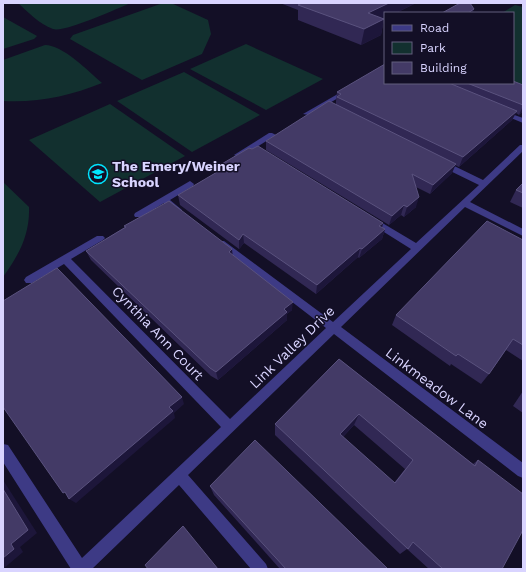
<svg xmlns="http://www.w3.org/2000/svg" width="526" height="572" font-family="'Work Sans',sans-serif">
	<rect width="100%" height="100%" fill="#130f26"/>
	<g fill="#12302f">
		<path d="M18 3H131C118 8 64 33 53 29 39 24 28 12 18 3Z"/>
		<polygon points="163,3 171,3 208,20 211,34 202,54 142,80 70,39 73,35"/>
		<polygon points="515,5 523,7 523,87 513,83 513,13 502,13"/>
		<polygon points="3,17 37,36 34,39 3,49"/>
		<polygon points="246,44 323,79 266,110 190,69"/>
		<path d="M45 45C63 45 88 71 102 83 70 96 38 103 3 101V60Z"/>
		<polygon points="184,72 260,115 192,152 117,101"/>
		<polygon points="110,104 185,156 100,202 29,140"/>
		<path d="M3 182 29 207C30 234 19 255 3 277Z"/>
	</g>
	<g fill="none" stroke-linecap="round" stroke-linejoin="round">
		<g fill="#3d3a85" fill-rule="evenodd">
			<polygon points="343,91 346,93 345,94 309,115 303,114"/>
			<polygon points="499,111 503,111 523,118 523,123 499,113"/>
			<polygon points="269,133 272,133 276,135 241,157 238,157 234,155"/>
			<polygon points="520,145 523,145 523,151 470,202 523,229 523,236 465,207 341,327 523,463 523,478 518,476 334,334 188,475 266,564 268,569 251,569 179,485 92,569 71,569 3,462 3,444 8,445 82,558 221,427 64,264 32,283 26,283 24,280 26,277 97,236 103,236 105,238 103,240 71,259 230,419 326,328 218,245 216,243 218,241 224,241 333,322 411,249 368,222 367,220 368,218 374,218 416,243 479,185 438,165 438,161 444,161 483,180"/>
			<polygon points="190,181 194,184 193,186 170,200 182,210 181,212 175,212 164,203 141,217 135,217 134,215 135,213"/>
		</g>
	</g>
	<g fill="#312854" fill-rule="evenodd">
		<polygon points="280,3 416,3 396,13 385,13 385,19 384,19 381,35 361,45 298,20 298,10"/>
		<polygon points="385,83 513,83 523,85 523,111 519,115 516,113 512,120 459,167 455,165 452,173 430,194 416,187 416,207 404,217 401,215 389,225 266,150 266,141 336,105 336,101 337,92"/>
		<polygon points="220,165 383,223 382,228 385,229 382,239 359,258 358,257 316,294 244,243 239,249 180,205 178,195 221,170"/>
		<polygon points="523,183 523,208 510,202 516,190"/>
		<polygon points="124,226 232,254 292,310 287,314 287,320 218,380 211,376 91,260 86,251 125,227"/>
		<polygon points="523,240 523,361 506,350 489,374 481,384 451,364 450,366 392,325 396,315"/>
		<path d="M339 359 473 464 478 460 502 569H429L407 549 400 554 275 435V424ZM354 425 405 469 394 483 343 437Z"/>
		<polygon points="523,391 523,413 513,406"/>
		<polygon points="210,486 388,569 280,569 214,495"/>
	</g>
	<g fill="#1d163a">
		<polygon points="389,3 416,3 396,13 385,13 385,19 384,19 381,35 361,45 368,13"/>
		<polygon points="474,9 473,13 468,13"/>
		<polygon points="523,106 523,111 519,115"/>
		<polygon points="517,111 512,120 459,167 463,157"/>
		<polygon points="456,164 452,173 430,194 433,185"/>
		<polygon points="419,197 416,207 404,217 407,207"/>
		<polygon points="404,205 401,215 389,225 392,216"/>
		<polygon points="383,223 381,232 379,226"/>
		<polygon points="385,229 382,239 359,258 362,249"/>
		<polygon points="243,234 244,243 239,249 239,240"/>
		<polygon points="360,248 358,257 316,294 317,285"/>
		<polygon points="232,249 233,258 229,252"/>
		<polygon points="293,302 292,310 287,314 287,320 218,380 216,372 284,309"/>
		<polygon points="182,397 184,404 174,413 175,418 76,503 69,499 169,407"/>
		<polygon points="359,414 354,425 336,444 340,434"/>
		<polygon points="3,480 37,533 20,547 23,552 3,569 3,558 11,544 3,489"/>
	</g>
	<g fill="#433a66" stroke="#5a527e" fill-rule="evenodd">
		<polygon points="302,3 389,3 368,13 384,19 364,29 298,5"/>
		<polygon points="460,3 470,3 474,9 468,13 442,13"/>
		<polygon points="385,64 385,83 449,83 517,111 463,157 337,97 341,94 337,92"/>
		<polygon points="513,81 523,85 523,105 467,83 513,83"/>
		<polygon points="329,101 456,164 433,185 412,174 419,197 407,207 404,205 392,216 266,141"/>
		<polygon points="258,146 383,223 379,226 385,229 362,249 360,248 317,285 243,234 239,240 178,195 224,168 220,165 249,148 252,149"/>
		<polygon points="523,183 523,193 516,190"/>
		<polygon points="169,201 232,249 229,252 293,302 284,309 287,312 216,372 210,368 86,251 126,227 124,226"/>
		<polygon points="487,221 523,240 523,345 513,339 489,374 458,354 456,356 396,315"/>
		<polygon points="57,268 182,397 169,407 173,411 69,499 65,492 63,493 3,407 3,301"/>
		<path d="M339 359 475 466 478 460 523 494V530L502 569H443L413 542 408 549 275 424ZM359 414 413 460 395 483 340 434Z"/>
		<polygon points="255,440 388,569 286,569 210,486"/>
		<polygon points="3,489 28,530 11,544 14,549 3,558"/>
		<polygon points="183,526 218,569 148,569 145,565"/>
	</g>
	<defs>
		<symbol id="school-ring" viewBox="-11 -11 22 22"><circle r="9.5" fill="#130f26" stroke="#00e5ff" stroke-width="1.5"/><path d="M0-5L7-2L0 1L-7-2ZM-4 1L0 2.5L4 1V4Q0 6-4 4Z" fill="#00e5ff"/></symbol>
	</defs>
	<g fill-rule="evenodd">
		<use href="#school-ring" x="87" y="163" width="22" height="22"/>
	</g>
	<g text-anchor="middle" stroke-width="3" stroke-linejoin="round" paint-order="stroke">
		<g font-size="14" font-weight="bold" fill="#d9d4ff" stroke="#130f26" text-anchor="start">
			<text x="112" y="171">The Emery/Weiner<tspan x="112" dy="16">School</tspan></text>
		</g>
		<g font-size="14" fill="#d9d4ff" stroke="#130f26">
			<text transform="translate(158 333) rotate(46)" y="5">Cynthia Ann Court</text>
			<text transform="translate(292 347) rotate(-44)" y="5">Link Valley Drive</text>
			<text transform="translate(437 388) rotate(37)" y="5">Linkmeadow Lane</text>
		</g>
	</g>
	<rect width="526" height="572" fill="none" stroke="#d9d4ff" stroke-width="8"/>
	<rect x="384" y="12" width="130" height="72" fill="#130f26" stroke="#625e7d"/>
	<rect x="392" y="25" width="20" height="6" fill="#3d3a85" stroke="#625e7d"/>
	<text x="420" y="32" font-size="12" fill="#d9d4ff">Road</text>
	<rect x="392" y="42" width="20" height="12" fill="#12302f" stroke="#625e7d"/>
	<text x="420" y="52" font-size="12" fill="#d9d4ff">Park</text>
	<rect x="392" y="62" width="20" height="12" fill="#433a66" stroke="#625e7d"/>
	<text x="420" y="72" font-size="12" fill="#d9d4ff">Building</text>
</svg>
